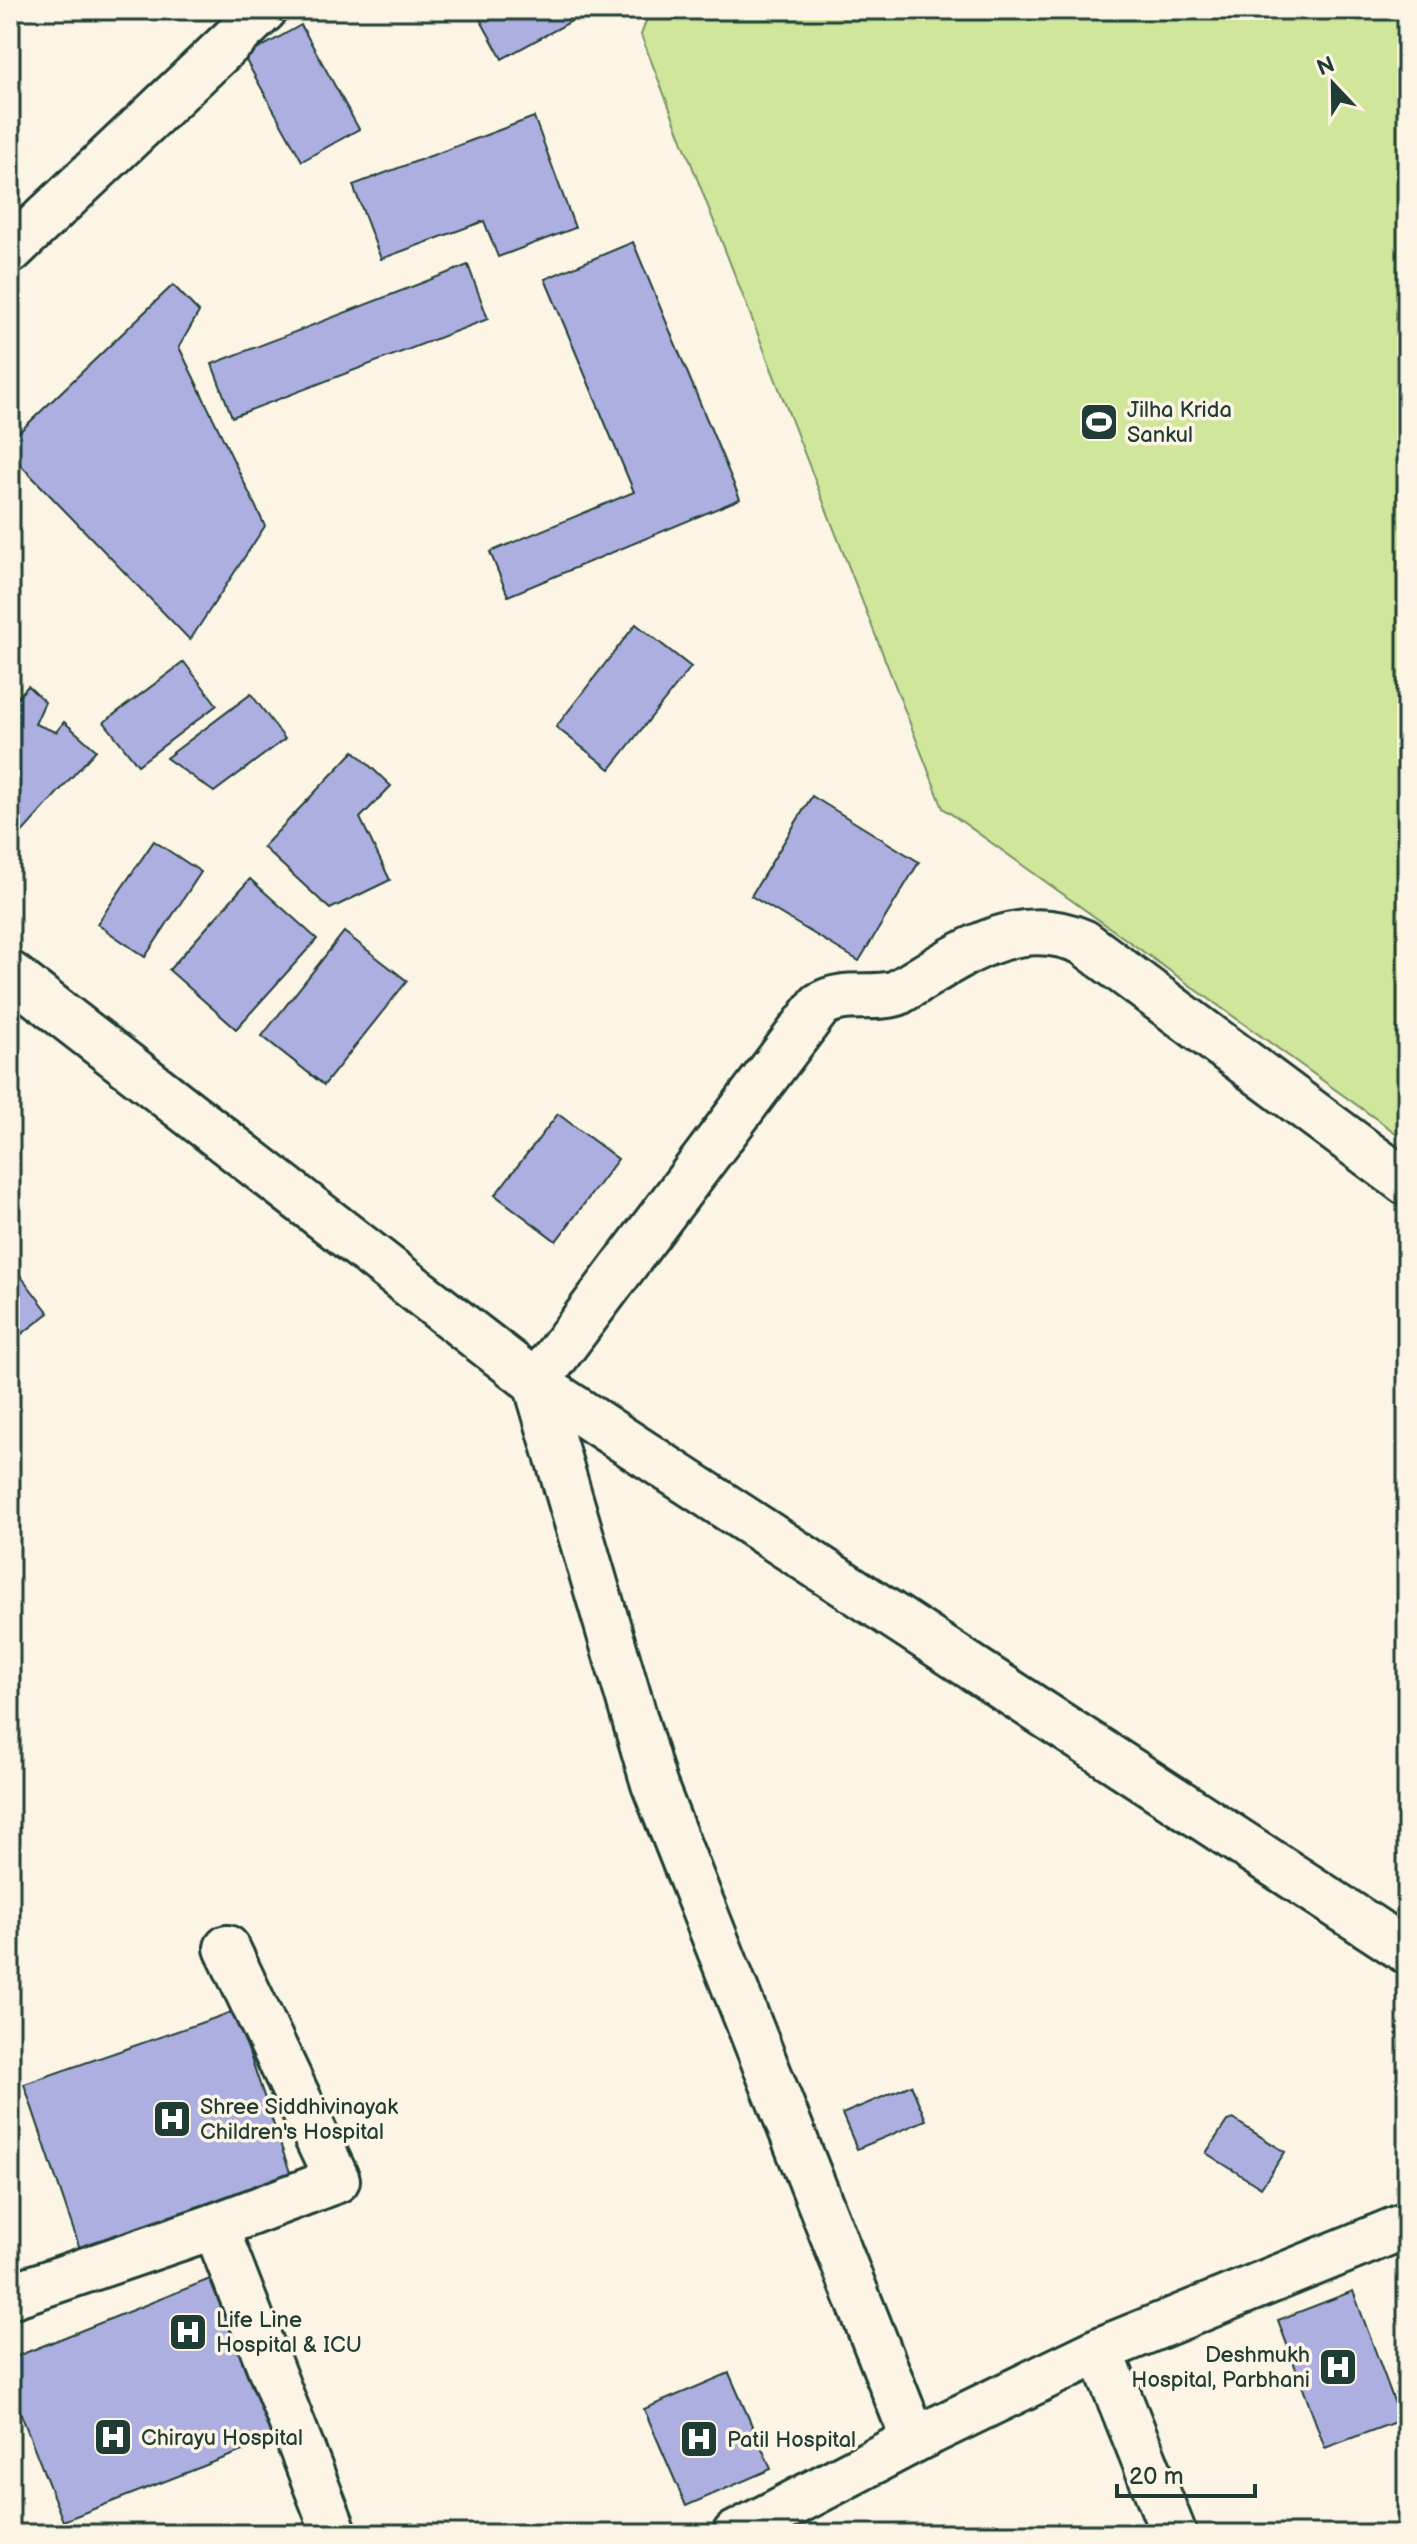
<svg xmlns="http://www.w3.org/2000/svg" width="1417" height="2544" font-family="'Balsamiq Sans',sans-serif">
	<rect width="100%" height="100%" fill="#fcf5e5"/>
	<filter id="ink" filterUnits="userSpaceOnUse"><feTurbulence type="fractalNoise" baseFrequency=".0125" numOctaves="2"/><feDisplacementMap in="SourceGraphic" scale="16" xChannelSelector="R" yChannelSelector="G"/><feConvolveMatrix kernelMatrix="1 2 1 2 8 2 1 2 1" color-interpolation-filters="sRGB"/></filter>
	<g filter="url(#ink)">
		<polygon fill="#d0e69b" stroke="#789268" stroke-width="2" points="650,10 1407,10 1407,1141 943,808 641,35"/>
		<g fill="#adafe1" stroke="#1f3d34" stroke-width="2">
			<polygon points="475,10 577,10 581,16 502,59"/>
			<polygon points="301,25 359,129 302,161 244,57"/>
			<polygon points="534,117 575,228 498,257 484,221 381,259 353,185"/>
			<polygon points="633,242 740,499 508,596 490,552 634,492 545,279"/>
			<polygon points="468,265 488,319 232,417 212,364"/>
			<polygon points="173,285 199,312 179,347 265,526 190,640 10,454 10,441"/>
			<polygon points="636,624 691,667 610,769 556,727"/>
			<polygon points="184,662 217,705 138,765 104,722"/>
			<polygon points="28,686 45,702 35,724 56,732 64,722 96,750 10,846 10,706"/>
			<polygon points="251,694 285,739 214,792 166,758"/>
			<polygon points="354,751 391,786 360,818 390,880 330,909 263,847"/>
			<polygon points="812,796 919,862 859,961 751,896"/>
			<polygon points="154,841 201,872 145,957 97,924"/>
			<polygon points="250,879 317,939 236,1029 169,970"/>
			<polygon points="344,932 407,981 324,1085 262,1036"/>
			<polygon points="558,1114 618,1159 556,1241 495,1195"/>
			<polygon points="10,1262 49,1313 10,1343"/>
			<polygon points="235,2011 293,2181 81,2252 24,2084"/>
			<polygon points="911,2085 926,2120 857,2149 842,2114"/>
			<polygon points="1233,2119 1285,2152 1261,2188 1206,2153 1227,2121"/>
			<polygon points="210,2279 273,2439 63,2521 10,2386 10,2359"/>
			<polygon points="1353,2291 1401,2420 1325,2448 1278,2320"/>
			<polygon points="729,2373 771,2469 686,2506 644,2409"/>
		</g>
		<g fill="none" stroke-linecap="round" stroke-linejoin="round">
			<defs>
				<g id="minor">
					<polyline points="215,2226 335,2534"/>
					<polyline points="10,2296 215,2226 337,2180 227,1948"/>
					<polyline points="1100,2350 1174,2534"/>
					<path d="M914 2440 654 1784 536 1383 820 1005C843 990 871 1001 897 993 954 960 1014 911 1083 942L1407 1183"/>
				</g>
				<g id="tertiary">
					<polyline points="10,251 264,10"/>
					<polyline points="10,974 536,1383 1407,1951"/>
					<polyline points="735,2534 914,2440 1100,2350 1407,2225"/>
				</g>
			</defs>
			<use href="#minor" stroke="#1f3d34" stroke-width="50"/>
			<use href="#tertiary" stroke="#1f3d34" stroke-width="50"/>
			<use href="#minor" stroke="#fcf5e5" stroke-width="44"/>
			<use href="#tertiary" stroke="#fcf5e5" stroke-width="44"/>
		</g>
	</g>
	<defs>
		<symbol id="stadium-square" viewBox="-11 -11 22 22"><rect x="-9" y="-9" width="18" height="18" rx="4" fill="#1f3d34" stroke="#fcf5e5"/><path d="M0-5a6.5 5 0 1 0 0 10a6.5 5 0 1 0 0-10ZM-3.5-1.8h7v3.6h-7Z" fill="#fff"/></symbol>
		<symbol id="hospital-square" viewBox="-11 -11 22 22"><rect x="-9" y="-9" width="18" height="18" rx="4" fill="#1f3d34" stroke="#fcf5e5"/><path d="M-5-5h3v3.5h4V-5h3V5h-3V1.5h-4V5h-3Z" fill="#fff"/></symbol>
	</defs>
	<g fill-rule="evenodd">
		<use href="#stadium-square" x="1077" y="400" width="44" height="44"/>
		<use href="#hospital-square" x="150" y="2097" width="44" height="44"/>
		<use href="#hospital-square" x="166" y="2310" width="44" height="44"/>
		<use href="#hospital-square" x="1316" y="2345" width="44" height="44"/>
		<use href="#hospital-square" x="91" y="2415" width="44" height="44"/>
		<use href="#hospital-square" x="677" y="2417" width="44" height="44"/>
	</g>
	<g text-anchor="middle" stroke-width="7" stroke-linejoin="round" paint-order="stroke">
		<g font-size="22" fill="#1f3d34" stroke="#fcf5e5" text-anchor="start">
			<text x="1127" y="417">Jilha Krida<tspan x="1127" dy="25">Sankul</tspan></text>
			<text x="200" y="2114">Shree Siddhivinayak<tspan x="200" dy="25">Children's Hospital</tspan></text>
			<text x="216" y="2327">Life Line<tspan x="216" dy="25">Hospital &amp; ICU</tspan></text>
			<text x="1310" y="2362" text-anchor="end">Deshmukh<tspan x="1310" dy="25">Hospital, Parbhani</tspan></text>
			<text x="141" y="2445">Chirayu Hospital</text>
			<text x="727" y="2447">Patil Hospital</text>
		</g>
	</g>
	<rect width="1417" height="2544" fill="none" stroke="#fcf5e5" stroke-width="40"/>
	<rect x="20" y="20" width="1377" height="2504" fill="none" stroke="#1f3d34" stroke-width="3" filter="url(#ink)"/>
	<g transform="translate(1333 84) rotate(338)" stroke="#fcf5e5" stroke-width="6" paint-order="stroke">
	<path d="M0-6L14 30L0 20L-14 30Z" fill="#1f3d34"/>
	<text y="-12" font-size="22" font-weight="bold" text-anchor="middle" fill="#1f3d34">N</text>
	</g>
	<path d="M1117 2484v12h138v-12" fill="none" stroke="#1f3d34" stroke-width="4"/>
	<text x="1129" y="2484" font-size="24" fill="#1f3d34" stroke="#fcf5e5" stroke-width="6" paint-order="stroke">20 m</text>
</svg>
